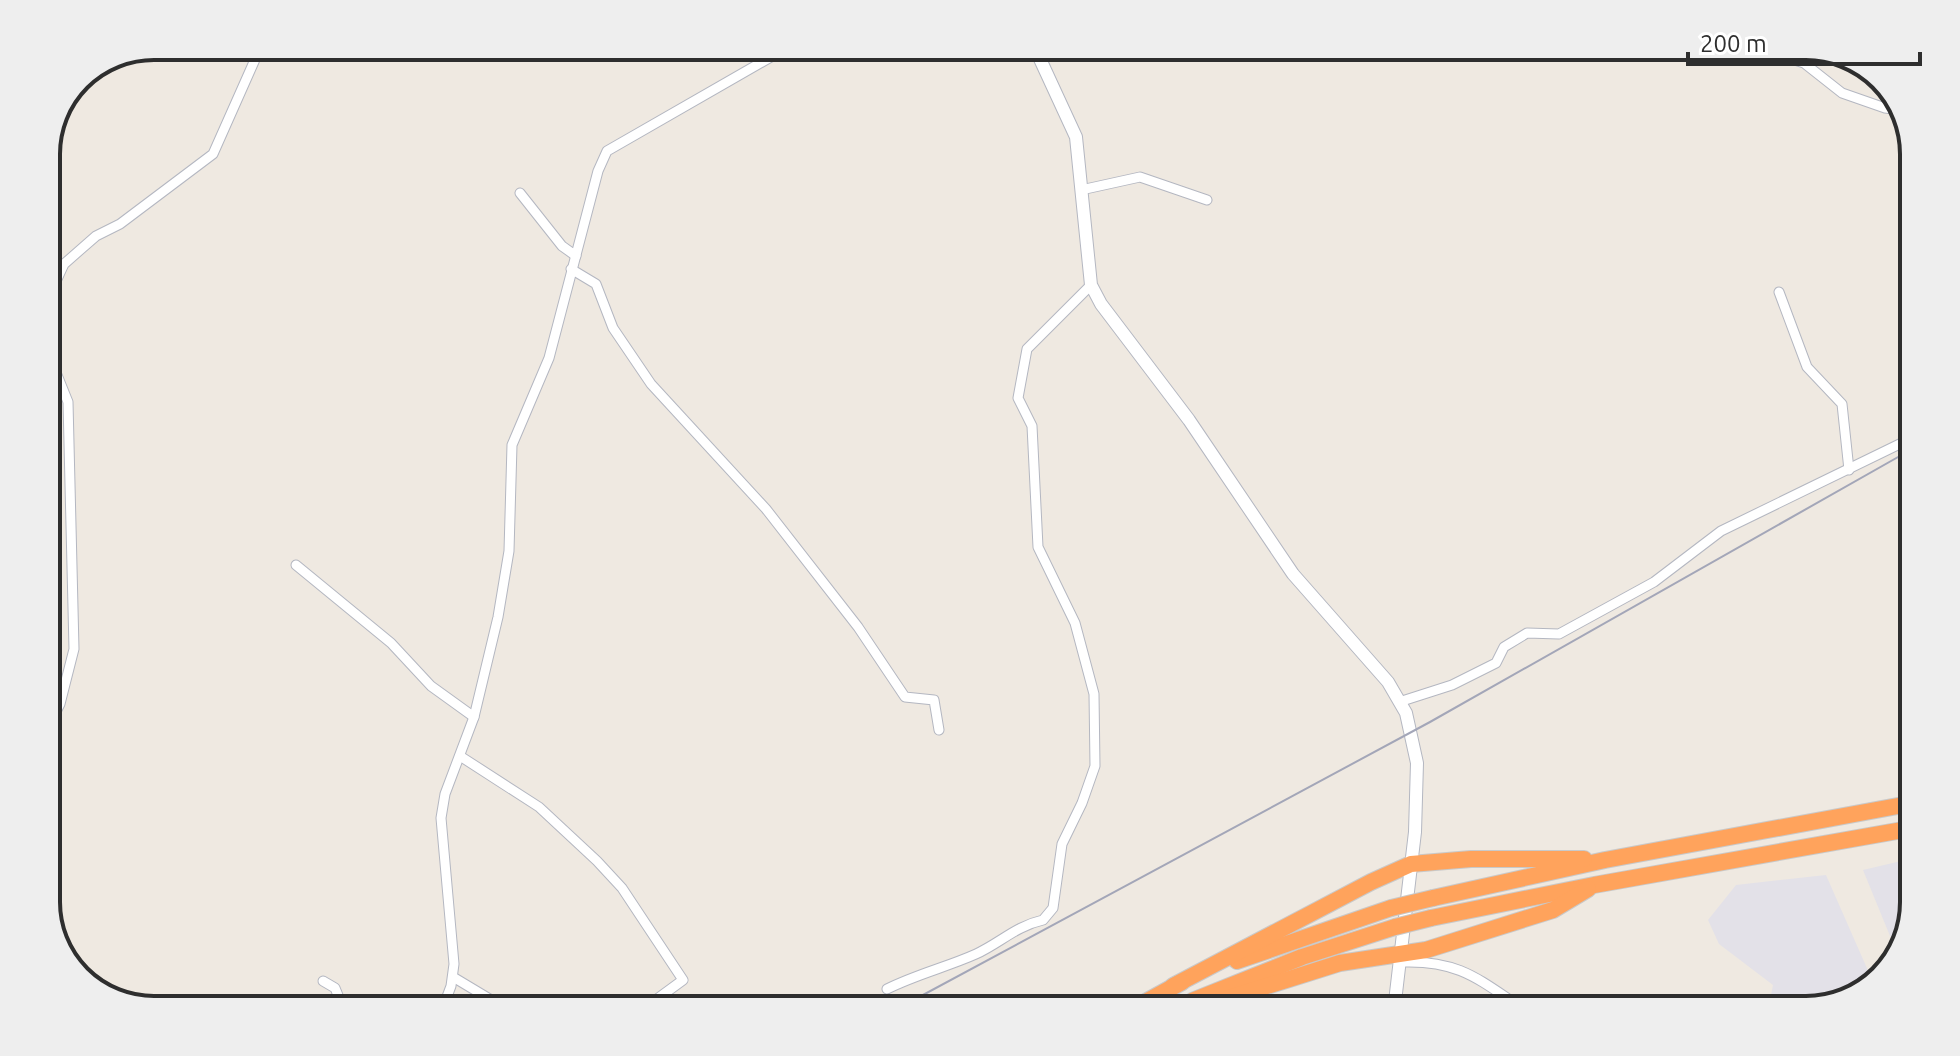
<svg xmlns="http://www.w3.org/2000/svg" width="1960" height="1056" font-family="Ubuntu,sans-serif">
	<rect width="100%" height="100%" fill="#efe9e1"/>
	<g fill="#e3e1e8">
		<polygon points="1914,858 1914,902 1904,944 1890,936 1863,870"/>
		<polygon points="1826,875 1873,982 1861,995 1807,1010 1768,1010 1773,985 1719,944 1708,920 1736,885"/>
	</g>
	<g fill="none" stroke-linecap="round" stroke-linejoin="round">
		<defs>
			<g id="street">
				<polyline points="1751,46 1804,63 1842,93 1885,108 1901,110"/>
				<polyline points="1081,190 1140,177 1207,200"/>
				<polyline points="520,193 562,246 576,256"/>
				<polyline points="571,269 596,284 613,328 651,384 766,509 858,627 905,697 934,700 939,730"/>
				<polyline points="1779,292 1807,367 1842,404 1849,470"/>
				<polyline points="296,565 391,643 431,686 474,717"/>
				<polyline points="1399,702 1452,685 1496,663 1504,647 1527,633 1559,634 1654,582 1721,531 1914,437"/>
				<polyline points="46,731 60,704 74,649 68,402 53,365 52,290 64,264 96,236 120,224 213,154 261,46"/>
				<polyline points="460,756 539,807 597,861 622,888 683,980 642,1010"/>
				<path d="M1402 962C1460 960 1479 980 1525 1010"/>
				<polyline points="453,977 508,1010"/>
				<polyline points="323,981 335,988 344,1010"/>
				<path d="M887 989C917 974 947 967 976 954 1000 943 1016 926 1043 920L1053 908 1062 844 1082 803 1095 766 1094 694 1075 623 1038 547 1032 426 1018 398 1027 349 1091 285"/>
				<polyline points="442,1010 451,986 454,964 441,818 445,794 474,717 498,617 509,551 512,445 549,358 598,171 607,151 790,46"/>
			</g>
			<polyline id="secondary" points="1034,46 1076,137 1091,285 1101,304 1189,420 1293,574 1388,682 1406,713 1417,763 1415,832 1394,1010"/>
			<g id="highway">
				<polyline points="1433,898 1605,860 1914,803"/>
				<polyline points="1431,918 1594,885 1914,828"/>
				<polyline points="1237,961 1391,908"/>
				<polyline points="1173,986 1371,882 1411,864 1471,859 1584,859"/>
				<polyline points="1192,1001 1302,957 1395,927"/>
				<polyline points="1178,1007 1207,1005 1340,963 1426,950 1553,910 1588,889"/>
				<polyline points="1131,1010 1182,982"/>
			</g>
		</defs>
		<use href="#street" stroke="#b4b7c1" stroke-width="11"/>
		<use href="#secondary" stroke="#b4b7c1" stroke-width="14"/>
		<use href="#highway" stroke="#c9c9c9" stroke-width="18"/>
		<use href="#street" stroke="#fff" stroke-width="9"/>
		<use href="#secondary" stroke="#fff" stroke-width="12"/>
		<use href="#highway" stroke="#ffa35c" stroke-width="16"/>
		<polyline stroke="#a3a6b8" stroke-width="2" points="895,1010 1430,722 1914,448"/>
		<defs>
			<g id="highway-bridge">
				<polyline points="1391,908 1433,898"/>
				<polyline points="1395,927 1431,918"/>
			</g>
		</defs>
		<use href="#highway-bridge" stroke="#c9c9c9" stroke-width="18" stroke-linecap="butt"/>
		<use href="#highway-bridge" stroke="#ffa35c" stroke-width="16"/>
	</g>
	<path d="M0 0H1960V1056H0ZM154 60H1806A94 94 0 0 1 1900 154V902A94 94 0 0 1 1806 996H154A94 94 0 0 1 60 902V154A94 94 0 0 1 154 60Z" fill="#eee" fill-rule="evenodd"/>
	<path fill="none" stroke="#2e2e2e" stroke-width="4" d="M154 60H1806A94 94 0 0 1 1900 154V902A94 94 0 0 1 1806 996H154A94 94 0 0 1 60 902V154A94 94 0 0 1 154 60Z"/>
	<path d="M1688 52v12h232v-12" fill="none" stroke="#2e2e2e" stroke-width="4"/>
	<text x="1700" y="52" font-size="24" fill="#2e2e2e" stroke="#ffffff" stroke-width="6" paint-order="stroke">200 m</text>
</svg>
